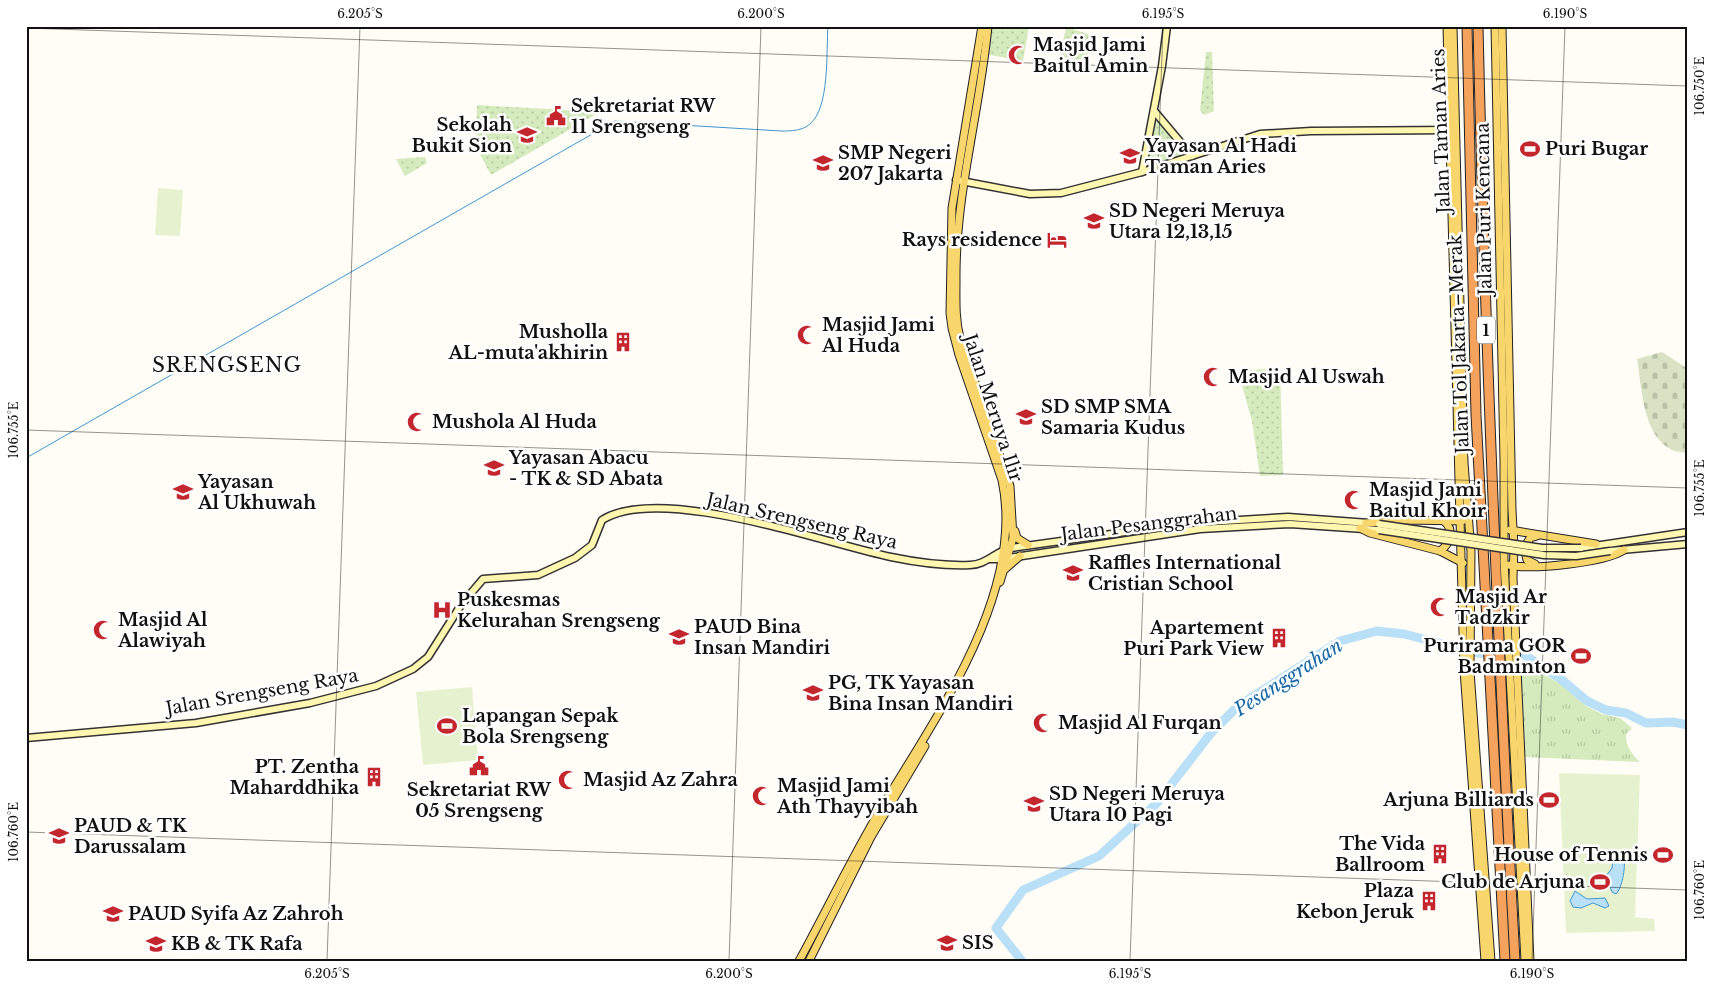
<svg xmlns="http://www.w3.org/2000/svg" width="1714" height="987" font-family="'Libre Baskerville',serif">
	<defs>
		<pattern id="grass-tufts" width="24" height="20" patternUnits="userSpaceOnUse" patternTransform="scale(1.25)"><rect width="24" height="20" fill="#d5ebbd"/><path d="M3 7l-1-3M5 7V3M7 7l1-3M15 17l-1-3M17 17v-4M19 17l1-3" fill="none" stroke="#b6c8a1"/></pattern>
		<pattern id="cemetery-stones" width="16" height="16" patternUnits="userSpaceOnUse" patternTransform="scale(1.25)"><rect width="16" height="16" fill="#d9e3c4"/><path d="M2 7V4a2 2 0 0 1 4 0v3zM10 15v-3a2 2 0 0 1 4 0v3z" fill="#b9c2a7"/></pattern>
		<pattern id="park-dots" width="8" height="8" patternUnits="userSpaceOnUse" patternTransform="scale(1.25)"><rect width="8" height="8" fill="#d5ebbd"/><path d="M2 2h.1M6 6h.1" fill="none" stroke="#b6c8a1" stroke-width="1.8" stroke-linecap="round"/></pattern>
	</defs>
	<rect width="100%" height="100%" fill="#fffdf5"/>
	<path fill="url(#grass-tufts)" d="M1518 663 1531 667 1562 685 1586 706 1602 714 1620 718 1632 728 1626 734C1626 747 1631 753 1640 762L1525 757Z"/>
	<path fill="url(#cemetery-stones)" d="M1662 352 1688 369V453C1683 452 1677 452 1672 450 1642 435 1642 387 1637 359Z"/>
	<g fill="url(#park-dots)">
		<polygon points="989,26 1029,26 1023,61 985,54"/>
		<polygon points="1066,27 1091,35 1085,71 1058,66"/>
		<polygon points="1206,52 1212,52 1214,111 1204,115 1200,110"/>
		<polygon points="477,105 600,112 491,175 476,147"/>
		<polygon points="1156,117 1184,156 1145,169"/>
		<polygon points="425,157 427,163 405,176 396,159"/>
		<polygon points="1280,368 1283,475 1260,476 1252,421 1238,371"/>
	</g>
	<g fill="#e6f2cf">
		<polygon points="158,188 183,190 180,236 155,235"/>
		<polygon points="472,687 478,760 423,765 416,692"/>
		<polygon points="1559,773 1640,775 1635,917 1654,919 1655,931 1566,933"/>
	</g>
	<g fill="#b9e0f7" stroke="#3f96cf">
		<path d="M1617 855H1623C1627 863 1622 889 1616 894L1612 892 1606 876 1612 868 1613 859Z"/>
		<polygon points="1575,891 1587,899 1605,898 1609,906 1605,908 1593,903 1581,908 1573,907 1570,901"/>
	</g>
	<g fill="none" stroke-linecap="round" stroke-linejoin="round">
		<path stroke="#3f96cf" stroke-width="1" d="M26 458 615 121 781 131C791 131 802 131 810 124 830 107 826 52 828 26"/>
		<polyline stroke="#b9e0f7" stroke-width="9" points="1022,961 996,928 1023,890 1099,856 1157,803 1211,733 1238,706 1340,641 1377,631 1404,634 1478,653 1525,655 1562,680 1587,701 1606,710 1626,713 1646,723 1673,722 1688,725"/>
		<defs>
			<g id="secondary">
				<polyline points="1155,112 1192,156"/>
				<polyline points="1142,172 1162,66 1167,26"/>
				<polyline points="956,180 1030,194 1061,193 1142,172 1260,134 1311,131 1454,130"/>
				<polyline points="1581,548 1688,532"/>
				<polyline points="1610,551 1688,544"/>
				<polyline points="990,559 1002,559 1200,529 1290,524 1379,530"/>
				<path d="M26 738 196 723 310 703 376 686 413 669 428 657 461 605 483 579 538 575 575 558 592 545 602 520C660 483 824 543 891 557 915 562 945 566 970 565 986 565 996 551 1011 548L1190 523 1288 517 1369 523"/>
			</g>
			<g id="primary">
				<path d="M988 26C980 112 955 194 956 281 956 300 955 319 960 338L1010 486 1013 538 1000 582"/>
				<polyline points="1447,26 1464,670 1485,961"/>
				<polyline points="1453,26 1464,463 1471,551 1470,671 1491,961"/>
				<polyline points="1495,26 1504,461 1504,561 1525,961"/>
				<polyline points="1502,26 1512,510 1514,547 1513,578 1530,961"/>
				<polyline points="1366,523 1408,520 1462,521"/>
				<polyline points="1360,528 1370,533 1440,551 1463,563"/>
				<polyline points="1510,530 1596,544"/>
				<polyline points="1015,531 1017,538 1028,545"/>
				<path d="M1440 551C1450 544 1455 530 1444 521"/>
				<polyline points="1535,564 1527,560 1524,548 1530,538 1537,536"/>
				<path d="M1509 565C1532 570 1604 563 1624 550"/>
				<polyline points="1005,569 1020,556"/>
				<path d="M799 961C827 910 852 857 882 807 937 715 1026 592 1002 480L959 355 952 328 950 313 952 208 982 26"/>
				<polyline points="809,961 871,837 925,746"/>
			</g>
			<g id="highway">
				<polyline points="1467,26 1476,415 1505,961"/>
				<path d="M1478 26C1485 338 1498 649 1515 961"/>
			</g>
		</defs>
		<use href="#secondary" stroke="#333" stroke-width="9"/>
		<use href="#primary" stroke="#222" stroke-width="9"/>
		<use href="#highway" stroke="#222" stroke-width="11"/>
		<use href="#secondary" stroke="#fff6b0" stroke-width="6"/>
		<use href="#primary" stroke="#f9d66b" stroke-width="7"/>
		<use href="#highway" stroke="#f5a25d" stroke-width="9"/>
		<defs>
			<g id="secondary-bridge">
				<polyline points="1379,524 1542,548 1581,548"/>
				<polyline points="1379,530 1544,555 1576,556 1610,551"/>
			</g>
		</defs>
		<use href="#secondary-bridge" stroke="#333" stroke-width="9" stroke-linecap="butt"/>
		<use href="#secondary-bridge" stroke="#fff6b0" stroke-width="6"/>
	</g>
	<path fill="none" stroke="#111" stroke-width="1" stroke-opacity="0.45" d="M26 28 1688 86M26 430 1688 488M26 832 1688 890M327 961 360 26M729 961 761 26M1130 961 1163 26M1532 961 1565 26"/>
	<defs>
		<symbol id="mosque-bare" viewBox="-9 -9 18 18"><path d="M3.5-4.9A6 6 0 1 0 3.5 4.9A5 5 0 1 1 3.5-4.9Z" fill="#c4262e" stroke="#fff" stroke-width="2.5" paint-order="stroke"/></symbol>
		<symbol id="civic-bare" viewBox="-9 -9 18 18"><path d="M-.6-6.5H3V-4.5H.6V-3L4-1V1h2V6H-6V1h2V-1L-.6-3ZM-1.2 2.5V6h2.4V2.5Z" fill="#c4262e" stroke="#fff" stroke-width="2.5" paint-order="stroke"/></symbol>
		<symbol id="school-bare" viewBox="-9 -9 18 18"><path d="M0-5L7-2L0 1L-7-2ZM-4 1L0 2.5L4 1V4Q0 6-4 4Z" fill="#c4262e" stroke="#fff" stroke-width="2.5" paint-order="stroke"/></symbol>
		<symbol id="stadium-bare" viewBox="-9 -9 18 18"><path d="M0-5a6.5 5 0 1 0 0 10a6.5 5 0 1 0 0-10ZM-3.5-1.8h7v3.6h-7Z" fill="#c4262e" stroke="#fff" stroke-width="2.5" paint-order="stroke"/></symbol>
		<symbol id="hotel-bare" viewBox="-9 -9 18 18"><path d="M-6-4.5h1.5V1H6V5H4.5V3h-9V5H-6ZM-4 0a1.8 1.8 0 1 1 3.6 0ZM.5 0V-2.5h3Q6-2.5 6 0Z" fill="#c4262e" stroke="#fff" stroke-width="2.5" paint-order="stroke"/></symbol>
		<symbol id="building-bare" viewBox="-9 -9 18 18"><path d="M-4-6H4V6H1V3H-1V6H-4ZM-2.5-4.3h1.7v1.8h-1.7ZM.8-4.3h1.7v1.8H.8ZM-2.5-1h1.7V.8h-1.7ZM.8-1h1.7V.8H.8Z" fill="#c4262e" stroke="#fff" stroke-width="2.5" paint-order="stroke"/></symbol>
		<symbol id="hospital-bare" viewBox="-9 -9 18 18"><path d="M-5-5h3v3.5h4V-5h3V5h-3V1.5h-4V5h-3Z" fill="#c4262e" stroke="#fff" stroke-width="2.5" paint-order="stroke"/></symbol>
	</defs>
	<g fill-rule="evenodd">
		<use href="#mosque-bare" x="1004" y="41" width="28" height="28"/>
		<use href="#civic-bare" x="542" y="102" width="28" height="28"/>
		<use href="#school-bare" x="513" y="121" width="28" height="28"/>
		<use href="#stadium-bare" x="1516" y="135" width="28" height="28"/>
		<use href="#school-bare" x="1116" y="142" width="28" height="28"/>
		<use href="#school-bare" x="809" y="149" width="28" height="28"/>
		<use href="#school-bare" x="1080" y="207" width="28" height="28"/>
		<use href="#hotel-bare" x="1043" y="226" width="28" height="28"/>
		<use href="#mosque-bare" x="793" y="321" width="28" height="28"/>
		<use href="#building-bare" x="609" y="328" width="28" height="28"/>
		<use href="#mosque-bare" x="1199" y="363" width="28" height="28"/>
		<use href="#school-bare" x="1012" y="403" width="28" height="28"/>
		<use href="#mosque-bare" x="403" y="408" width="28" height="28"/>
		<use href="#school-bare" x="480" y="454" width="28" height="28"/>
		<use href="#school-bare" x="169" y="478" width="28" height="28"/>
		<use href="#mosque-bare" x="1340" y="486" width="28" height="28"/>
		<use href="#school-bare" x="1059" y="559" width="28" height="28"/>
		<use href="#mosque-bare" x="1426" y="593" width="28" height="28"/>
		<use href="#hospital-bare" x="428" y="596" width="28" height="28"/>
		<use href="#mosque-bare" x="89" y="616" width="28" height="28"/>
		<use href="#school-bare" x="665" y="623" width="28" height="28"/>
		<use href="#building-bare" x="1265" y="624" width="28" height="28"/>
		<use href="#stadium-bare" x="1567" y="642" width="28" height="28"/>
		<use href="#school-bare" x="799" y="679" width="28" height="28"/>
		<use href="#mosque-bare" x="1029" y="709" width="28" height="28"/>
		<use href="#stadium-bare" x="433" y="712" width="28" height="28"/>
		<use href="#civic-bare" x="465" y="752" width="28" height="28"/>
		<use href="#building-bare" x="360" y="763" width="28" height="28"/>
		<use href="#mosque-bare" x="554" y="766" width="28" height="28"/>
		<use href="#mosque-bare" x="748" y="782" width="28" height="28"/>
		<use href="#stadium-bare" x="1535" y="786" width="28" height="28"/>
		<use href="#school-bare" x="1020" y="790" width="28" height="28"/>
		<use href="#school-bare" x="45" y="822" width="28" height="28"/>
		<use href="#building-bare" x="1426" y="840" width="28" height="28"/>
		<use href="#stadium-bare" x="1649" y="841" width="28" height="28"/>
		<use href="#stadium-bare" x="1586" y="868" width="28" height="28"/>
		<use href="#building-bare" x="1415" y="887" width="28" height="28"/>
		<use href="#school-bare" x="99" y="900" width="28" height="28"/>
		<use href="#school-bare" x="933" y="929" width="28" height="28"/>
		<use href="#school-bare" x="142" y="930" width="28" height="28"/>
	</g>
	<g text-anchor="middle" stroke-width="5" stroke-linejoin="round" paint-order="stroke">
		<rect fill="#fff" stroke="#585858" stroke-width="1" x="1477" y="316.5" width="18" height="27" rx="4"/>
		<g font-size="16" font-weight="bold" fill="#111">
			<text x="1486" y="336">1</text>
		</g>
		<g font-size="18" font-weight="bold" fill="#111" stroke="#fff" text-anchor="start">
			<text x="1033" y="51">Masjid Jami<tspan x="1033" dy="21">Baitul Amin</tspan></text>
			<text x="571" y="112">Sekretariat RW<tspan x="571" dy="21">11 Srengseng</tspan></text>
			<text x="512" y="131" text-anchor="end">Sekolah<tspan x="512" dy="21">Bukit Sion</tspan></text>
			<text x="1145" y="152">Yayasan Al Hadi<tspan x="1145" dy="21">Taman Aries</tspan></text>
			<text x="1545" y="155">Puri Bugar</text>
			<text x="838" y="159">SMP Negeri<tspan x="838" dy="21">207 Jakarta</tspan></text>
			<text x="1109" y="217">SD Negeri Meruya<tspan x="1109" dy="21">Utara 12,13,15</tspan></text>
			<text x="1042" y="246" text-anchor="end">Rays residence</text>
			<text x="822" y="331">Masjid Jami<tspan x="822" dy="21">Al Huda</tspan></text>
			<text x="608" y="338" text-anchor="end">Musholla<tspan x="608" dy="21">AL-muta'akhirin</tspan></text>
			<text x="1228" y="383">Masjid Al Uswah</text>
			<text x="1041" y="413">SD SMP SMA<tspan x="1041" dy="21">Samaria Kudus</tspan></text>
			<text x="432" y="428">Mushola Al Huda</text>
			<text x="509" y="464">Yayasan Abacu<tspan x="509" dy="21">- TK &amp; SD Abata</tspan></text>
			<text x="198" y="488">Yayasan<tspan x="198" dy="21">Al Ukhuwah</tspan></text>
			<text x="1369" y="496">Masjid Jami<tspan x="1369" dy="21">Baitul Khoir</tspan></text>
			<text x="1088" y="569">Raffles International<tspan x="1088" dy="21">Cristian School</tspan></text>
			<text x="1455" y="603">Masjid Ar<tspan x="1455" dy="21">Tadzkir</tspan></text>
			<text x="457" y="606">Puskesmas<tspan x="457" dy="21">Kelurahan Srengseng</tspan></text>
			<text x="118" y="626">Masjid Al<tspan x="118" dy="21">Alawiyah</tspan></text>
			<text x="694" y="633">PAUD Bina<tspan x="694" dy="21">Insan Mandiri</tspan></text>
			<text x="1264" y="634" text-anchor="end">Apartement<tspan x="1264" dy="21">Puri Park View</tspan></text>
			<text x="1566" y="652" text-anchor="end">Purirama GOR<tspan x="1566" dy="21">Badminton</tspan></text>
			<text x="828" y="689">PG, TK Yayasan<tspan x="828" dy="21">Bina Insan Mandiri</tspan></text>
			<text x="462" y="722">Lapangan Sepak<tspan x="462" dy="21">Bola Srengseng</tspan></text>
			<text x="1058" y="729">Masjid Al Furqan</text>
			<text x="359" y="773" text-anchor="end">PT. Zentha<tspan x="359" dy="21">Maharddhika</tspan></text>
			<text x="583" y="786">Masjid Az Zahra</text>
			<text x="777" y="792">Masjid Jami<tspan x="777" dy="21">Ath Thayyibah</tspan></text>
			<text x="479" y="796" text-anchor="middle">Sekretariat RW<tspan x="479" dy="21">05 Srengseng</tspan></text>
			<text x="1049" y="800">SD Negeri Meruya<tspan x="1049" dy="21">Utara 10 Pagi</tspan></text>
			<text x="1534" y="806" text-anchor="end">Arjuna Billiards</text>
			<text x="74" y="832">PAUD &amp; TK<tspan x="74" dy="21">Darussalam</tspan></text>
			<text x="1425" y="850" text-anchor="end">The Vida<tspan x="1425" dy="21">Ballroom</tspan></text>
			<text x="1648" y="861" text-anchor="end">House of Tennis</text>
			<text x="1585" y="888" text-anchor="end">Club de Arjuna</text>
			<text x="1414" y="897" text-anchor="end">Plaza<tspan x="1414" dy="21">Kebon Jeruk</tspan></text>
			<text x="128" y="920">PAUD Syifa Az Zahroh</text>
			<text x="962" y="949">SIS</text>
			<text x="171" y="950">KB &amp; TK Rafa</text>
		</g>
		<g font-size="18" fill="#111" stroke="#fff">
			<text transform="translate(1441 131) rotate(-92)" y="6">Jalan Taman Aries</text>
			<text transform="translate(1484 209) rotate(-91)" y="6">Jalan Puri Kencana</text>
			<text transform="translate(1459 344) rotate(-92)" y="6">Jalan Tol Jakarta–Merak</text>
			<text transform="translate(993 408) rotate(72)" y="6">Jalan Meruya Ilir</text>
			<text transform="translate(802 521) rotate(13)" y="6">Jalan Srengseng Raya</text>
			<text transform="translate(1149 524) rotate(-7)" y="6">Jalan Pesanggrahan</text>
			<text transform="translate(262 692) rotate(-10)" y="6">Jalan Srengseng Raya</text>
		</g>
		<g font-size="19" font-style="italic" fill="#1768a6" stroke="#fff">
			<text transform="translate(1288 677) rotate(-33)" y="7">Pesanggrahan</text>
		</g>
		<g font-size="20" letter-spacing="1" fill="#111" stroke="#fff">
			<text x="227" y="372">SRENGSENG</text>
		</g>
	</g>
	<rect width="1714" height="987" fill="none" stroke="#ffffff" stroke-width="55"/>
	<rect x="28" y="28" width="1658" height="932" fill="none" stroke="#111" stroke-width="2"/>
	<g font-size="12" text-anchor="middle" fill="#111">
		<text x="360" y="18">6.205°S</text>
		<text x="761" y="18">6.200°S</text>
		<text x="1163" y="18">6.195°S</text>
		<text x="1565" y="18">6.190°S</text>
		<text transform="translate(1700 86) rotate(-90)" y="4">106.750°E</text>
		<text transform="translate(14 430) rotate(-90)" y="4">106.755°E</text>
		<text transform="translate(1700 488) rotate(-90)" y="4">106.755°E</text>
		<text transform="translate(14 832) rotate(-90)" y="4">106.760°E</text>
		<text transform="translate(1700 890) rotate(-90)" y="4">106.760°E</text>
		<text x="327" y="978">6.205°S</text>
		<text x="729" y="978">6.200°S</text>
		<text x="1130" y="978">6.195°S</text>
		<text x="1532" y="978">6.190°S</text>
	</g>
</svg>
